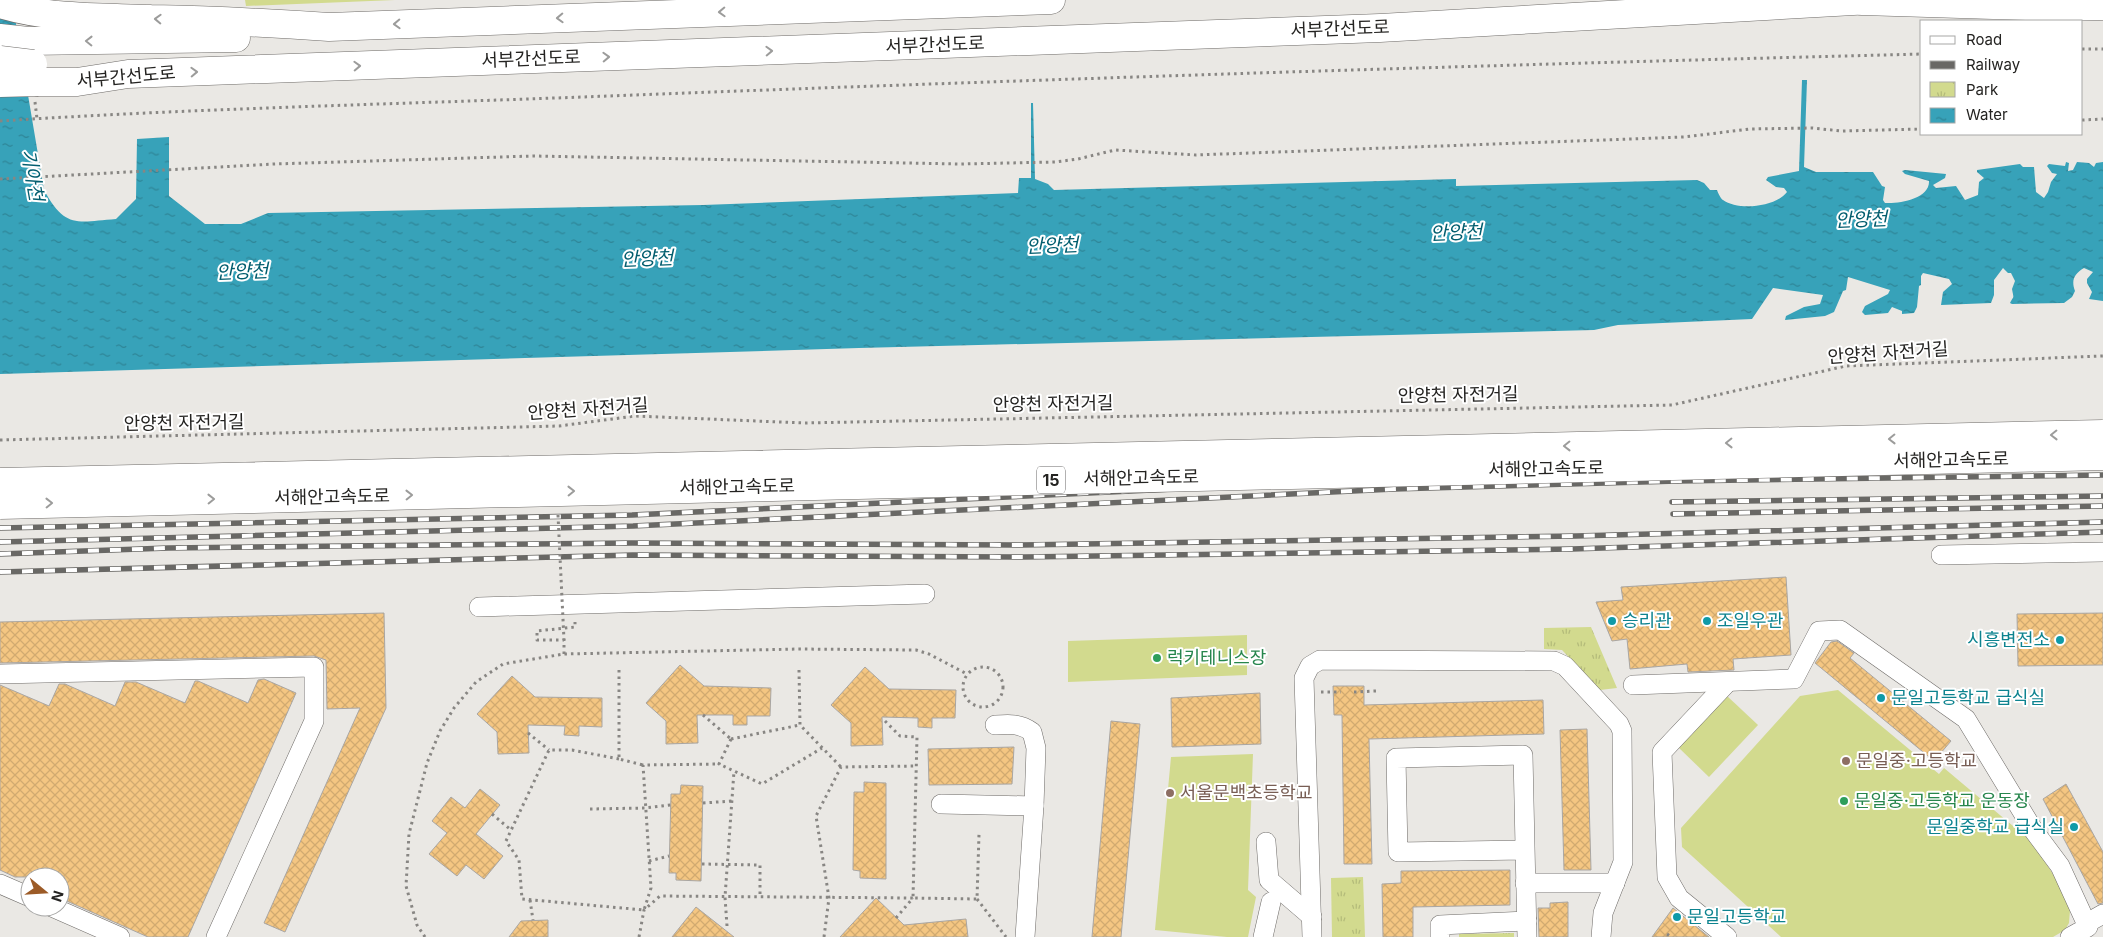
<svg xmlns="http://www.w3.org/2000/svg" width="2103" height="937" font-family="Inter,'Noto Sans KR',sans-serif">
	<defs>
		<pattern id="park-tufts" width="24" height="20" patternUnits="userSpaceOnUse" patternTransform="scale(1.25)"><rect width="24" height="20" fill="#d2da8e"/><path d="M3 7l-1-3M5 7V3M7 7l1-3M15 17l-1-3M17 17v-4M19 17l1-3" fill="none" stroke="#b4bb7a"/></pattern>
		<pattern id="water-ripples" width="26" height="14" patternUnits="userSpaceOnUse" patternTransform="scale(1.25)"><rect width="26" height="14" fill="#37a2b9"/><path d="M2 4q2-2 4 0t4 0M15 11q2-2 4 0t4 0" fill="none" stroke="#2e8496"/></pattern>
		<pattern id="building-cross-hatch" width="8" height="8" patternUnits="userSpaceOnUse" patternTransform="scale(1.25)"><rect width="8" height="8" fill="#f4c682"/><path d="M0 0l8 8M0 8l8-8" fill="none" stroke="#d1aa70"/></pattern>
	</defs>
	<rect width="100%" height="100%" fill="#eae8e4"/>
	<g fill="url(#park-tufts)">
		<polygon points="1591,627 1617,688 1600,690 1562,650 1544,649 1544,628"/>
		<polygon points="1363,877 1365,937 1332,937 1331,878"/>
		<polygon points="1514,933 1514,937 1459,937 1459,934"/>
	</g>
	<g fill="#d2da8e">
		<polygon points="245,0 395,0 246,6"/>
		<polygon points="1247,635 1247,675 1068,682 1068,641"/>
		<polygon points="1838,690 1939,774 1944,768 2032,842 2051,871 2065,894 2070,910 2069,923 2065,930 2053,937 1781,937 1682,847 1681,828 1800,696"/>
		<polygon points="1726,695 1758,725 1709,777 1678,747"/>
		<polygon points="1253,754 1248,890 1256,897 1248,937 1227,937 1155,930 1171,757"/>
	</g>
	<path fill="url(#water-ripples)" d="M0 0H12L44 190C65 229 77 222 116 219L136 199 137 139 169 137V196L205 224H241L268 213 703 205 1018 193 1019 178H1031V103H1033L1035 179 1048 184 1054 190 1456 179V186L1697 180 1704 183 1710 190H1717C1718 193 1721 199 1723 200 1738 211 1776 207 1787 192L1784 188 1776 187 1766 180 1768 177 1799 171 1802 80H1807L1804 167 1816 172H1873L1882 186 1885 187 1883 200 1885 203C1899 204 1930 199 1929 181L1905 174 1902 171 1905 170 1946 174 1945 178 1933 185 1936 188 1956 186 1965 200 1978 195 1979 182 1984 178 1977 172V170L2020 164 2023 167H2034L2036 192 2044 198 2048 192 2051 182 2057 174 2052 173 2047 166 2049 164 2065 166 2066 162 2069 163 2068 171 2073 170 2077 162 2089 163 2094 167 2096 163 2103 162V301L2089 299 2092 292 2087 283V279L2093 272 2084 268C2074 274 2071 280 2075 291L2072 297 2064 303 2012 304 2010 303C2014 295 2014 300 2012 289L2015 281 2011 273H2008L2003 268 1994 280V295L1991 303 1941 305 1943 292 1952 284 1949 279 1923 273 1921 276V285L1919 286 1917 307 1914 313 1902 314V311L1892 307 1888 313 1865 315 1862 312 1865 306 1888 294 1890 290 1848 277 1846 290 1843 291 1834 312 1825 316 1785 320 1786 316 1804 307 1820 304 1823 295 1773 288 1752 319 1618 325 1594 330 859 348 0 374Z"/>
	<g fill="url(#building-cross-hatch)" stroke="#a9a6a3">
		<polygon points="1786,577 1791,655 1733,659 1734,670 1688,672 1687,664 1630,669 1627,639 1612,641 1596,602 1623,600 1621,587"/>
		<polygon points="384,613 386,708 285,932 264,923 360,708 327,709 326,660 314,656 0,663 0,622"/>
		<polygon points="2103,613 2103,665 2018,666 2017,614"/>
		<polygon points="1837,641 1854,653 1850,658 1951,741 1934,761 1815,663 1831,642"/>
		<polygon points="680,665 704,686 771,688 770,716 747,716 747,725 733,725 733,715 697,715 698,743 666,744 666,721 646,703"/>
		<polygon points="865,667 889,689 956,690 955,718 932,718 932,728 918,727 918,718 882,717 883,745 851,746 851,723 831,705"/>
		<polygon points="512,676 535,697 602,698 602,727 579,726 579,736 564,735 565,726 528,725 529,753 498,754 497,732 477,714"/>
		<polygon points="264,679 296,693 188,937 148,937 60,898 60,877 15,877 0,870 0,685 49,706 59,684 65,684 115,706 125,682 136,682 185,703 195,681 198,681 248,703 258,680"/>
		<polygon points="1333,686 1364,686 1364,705 1543,700 1544,734 1369,739 1372,864 1344,864 1342,715 1334,715"/>
		<polygon points="1260,693 1261,744 1172,747 1171,698"/>
		<polygon points="1111,721 1140,724 1121,937 1092,937"/>
		<polygon points="1587,729 1591,870 1564,870 1560,730"/>
		<polygon points="1014,747 1012,784 929,785 928,749"/>
		<polygon points="864,782 886,783 886,879 860,878 860,871 853,870 854,792 864,792"/>
		<polygon points="2066,784 2103,852 2103,903 2098,904 2043,799"/>
		<polygon points="681,785 703,786 701,881 676,880 676,873 669,873 671,794 680,794"/>
		<polygon points="480,789 500,805 476,834 503,856 484,879 466,865 457,876 429,854 447,833 432,821 451,797 465,808"/>
		<polygon points="1510,870 1510,905 1413,907 1413,937 1383,937 1382,884 1401,883 1401,871"/>
		<polygon points="876,898 904,925 966,919 968,937 840,937"/>
		<polygon points="1568,902 1568,937 1539,937 1538,908 1550,908 1550,903"/>
		<polygon points="696,907 734,937 672,937"/>
		<polygon points="1673,908 1709,937 1652,937"/>
		<polygon points="548,920 548,937 509,937 521,921"/>
	</g>
	<g fill="none" stroke-linecap="round" stroke-linejoin="round">
		<defs>
			<g id="minor">
				<polyline points="1941,555 2103,552"/>
				<polyline points="479,607 925,594"/>
				<polyline points="0,674 314,667 314,721 216,937"/>
				<polyline points="1633,685 1794,679 1819,631 1840,630 1966,719 2034,831 2060,866 2088,927 2070,937"/>
				<path d="M995 725C1009 724 1020 723 1032 732L1036 748 1034 806 1025 937"/>
				<polyline points="941,804 1034,806"/>
				<polyline points="1266,842 1269,880 1312,917"/>
				<polyline points="1524,850 1398,852 1396,758 1523,755 1527,937"/>
				<polyline points="1525,883 1615,883"/>
				<polyline points="0,884 30,897"/>
				<polyline points="52,907 120,937"/>
				<polyline points="2087,923 2103,914"/>
				<polyline points="1263,937 1271,902"/>
				<polyline points="1312,937 1304,678 1310,666 1320,660 1554,661 1565,666 1619,724 1622,731 1623,862 1603,913 1601,937"/>
				<polyline points="1440,937 1440,925 1527,921"/>
				<polyline points="1727,937 1679,898 1667,877 1662,752 1728,682"/>
			</g>
			<g id="highway">
				<polyline points="1862,1 2058,7 2103,6"/>
				<path d="M0 4C48 19 100 17 151 19 210 20 270 23 329 27L1051 0"/>
				<polyline points="0,38 28,41 236,38"/>
				<polyline points="38,82 77,82 128,74 1380,28 1871,0"/>
			</g>
		</defs>
		<use href="#minor" stroke="#6e6b68" stroke-width="20"/>
		<use href="#highway" stroke="#6e6b68" stroke-width="29"/>
		<g stroke="#888683" stroke-width="3" stroke-dasharray="2.5 4" stroke-linecap="butt">
			<polyline points="2082,49 2103,49"/>
			<polyline points="35,102 37,119"/>
			<polyline points="2082,120 2103,119"/>
			<path d="M0 121C202 108 406 104 608 96 1046 79 1484 65 1922 54"/>
			<polyline points="0,179 274,164 533,156 961,164 1055,162 1078,159 1115,150 1196,155 1684,137 1750,129 1812,128 1841,131 1922,129"/>
			<polyline points="0,440 559,426 635,416 805,423 1672,405 1846,366 2103,356"/>
			<polyline points="564,654 564,640 537,640 537,631 575,627 575,622"/>
			<circle cx="983" cy="687" r="20"/>
			<polyline points="619,670 619,759 643,765"/>
			<polyline points="799,670 800,725 841,767"/>
			<polyline points="1321,692 1341,692"/>
			<polyline points="1354,692 1376,691"/>
			<polyline points="703,715 731,739"/>
			<polyline points="885,721 900,736 917,737 913,898 977,899 979,834"/>
			<polyline points="528,733 549,750"/>
			<polyline points="731,739 719,764 762,784 822,748"/>
			<polyline points="731,739 800,725"/>
			<polyline points="619,759 572,750 549,750 506,841 519,860 522,899 644,910 651,888 643,765 719,764"/>
			<polyline points="703,803 732,801"/>
			<polyline points="590,809 645,808 671,805"/>
			<polyline points="492,814 511,830"/>
			<polyline points="649,861 669,856"/>
			<polyline points="702,864 760,865 760,897"/>
			<polyline points="977,899 1006,937"/>
			<polyline points="530,900 533,920"/>
			<polyline points="896,918 913,898"/>
			<polyline points="727,926 725,897 734,771"/>
			<polyline points="1667,934 1671,937"/>
			<polyline points="425,937 417,925 406,886 409,834 427,763 440,731 454,708 476,682 503,664 564,654 799,649 916,650 929,654 967,674"/>
			<polyline points="639,937 644,910 660,896 913,898"/>
			<polyline points="824,937 829,898 816,816 841,767 917,766"/>
		</g>
		<use href="#minor" stroke="#fff" stroke-width="19"/>
		<use href="#highway" stroke="#fff" stroke-width="28"/>
		<defs>
			<g id="rail">
				<polyline points="1672,502 2103,496"/>
				<polyline points="1673,514 2103,506"/>
				<polyline points="0,528 632,515 1399,478 1677,471 2103,465"/>
				<polyline points="0,542 633,526 1394,489 1678,481 2103,475"/>
				<polyline points="0,554 168,548 632,543 1021,545 1576,536 2103,522"/>
				<polyline points="0,572 633,555 1024,557 1572,549 2103,532"/>
			</g>
		</defs>
		<use href="#rail" stroke="#696865" stroke-width="5.5"/>
		<use href="#rail" stroke="#fff" stroke-width="4" stroke-dasharray="11" stroke-linecap="butt"/>
		<defs>
			<g id="highway-bridge">
				<polyline points="0,60 33,64"/>
				<polyline points="0,83 38,82"/>
				<polyline points="0,482 2103,434"/>
				<polyline points="0,505 2103,456"/>
			</g>
		</defs>
		<use href="#highway-bridge" stroke="#6e6b68" stroke-width="29" stroke-linecap="butt"/>
		<polyline stroke="#888683" stroke-width="3" stroke-dasharray="2.5 4" stroke-linecap="butt" points="558,515 564,640"/>
		<use href="#highway-bridge" stroke="#fff" stroke-width="28"/>
	</g>
	<defs><path id="oneway-chevron" d="M-2-3.5L2.5 0L-2 3.5" fill="none" stroke-width="1.6" stroke-linecap="round" stroke-linejoin="round" transform="scale(1.25)"/></defs>
	<g stroke="#9c9c9b">
		<use href="#oneway-chevron" transform="translate(722 12) rotate(178)"/>
		<use href="#oneway-chevron" transform="translate(560 18) rotate(178)"/>
		<use href="#oneway-chevron" transform="translate(158 19) rotate(-178)"/>
		<use href="#oneway-chevron" transform="translate(397 24) rotate(178)"/>
		<use href="#oneway-chevron" transform="translate(89 41) rotate(-179)"/>
		<use href="#oneway-chevron" transform="translate(769 51) rotate(-2)"/>
		<use href="#oneway-chevron" transform="translate(606 57) rotate(-2)"/>
		<use href="#oneway-chevron" transform="translate(357 66) rotate(-2)"/>
		<use href="#oneway-chevron" transform="translate(194 72) rotate(-2)"/>
		<use href="#oneway-chevron" transform="translate(2054 435) rotate(179)"/>
		<use href="#oneway-chevron" transform="translate(1892 439) rotate(179)"/>
		<use href="#oneway-chevron" transform="translate(1729 443) rotate(179)"/>
		<use href="#oneway-chevron" transform="translate(1567 446) rotate(179)"/>
		<use href="#oneway-chevron" transform="translate(571 491) rotate(-1)"/>
		<use href="#oneway-chevron" transform="translate(409 495) rotate(-1)"/>
		<use href="#oneway-chevron" transform="translate(211 499) rotate(-1)"/>
		<use href="#oneway-chevron" transform="translate(49 503) rotate(-1)"/>
	</g>
	<g fill="#0f9aa8" stroke="#fff" stroke-width="2">
		<circle cx="1612" cy="621" r="5"/>
		<circle cx="1707" cy="621" r="5"/>
		<circle cx="2060" cy="640" r="5"/>
		<circle cx="1881" cy="698" r="5"/>
		<circle cx="2074" cy="827" r="5"/>
		<circle cx="1677" cy="917" r="5"/>
	</g>
	<g fill="#2e9e5b" stroke="#fff" stroke-width="2">
		<circle cx="1157" cy="658" r="5"/>
		<circle cx="1844" cy="801" r="5"/>
	</g>
	<g fill="#8d6e63" stroke="#fff" stroke-width="2">
		<circle cx="1846" cy="761" r="5"/>
		<circle cx="1170" cy="793" r="5"/>
	</g>
	<g text-anchor="middle" stroke-width="4" stroke-linejoin="round" paint-order="stroke">
		<rect fill="#fff" stroke="#666564" stroke-width="1" x="1037" y="466.5" width="28" height="27" rx="4"/>
		<g font-size="16" font-weight="bold" fill="#242321">
			<text x="1051" y="486">15</text>
		</g>
		<g font-size="18" fill="#242321" stroke="#fff">
			<text transform="translate(1340 29) rotate(-2)" y="6">서부간선도로</text>
			<text transform="translate(935 45) rotate(-2)" y="6">서부간선도로</text>
			<text transform="translate(531 59) rotate(-2)" y="6">서부간선도로</text>
			<text transform="translate(126 77) rotate(-5)" y="6">서부간선도로</text>
			<text transform="translate(1888 353) rotate(-4)" y="6">안양천 자전거길</text>
			<text transform="translate(1458 395) rotate(-1)" y="6">안양천 자전거길</text>
			<text transform="translate(1053 404) rotate(-1)" y="6">안양천 자전거길</text>
			<text transform="translate(588 409) rotate(-4)" y="6">안양천 자전거길</text>
			<text transform="translate(184 423) rotate(-1)" y="6">안양천 자전거길</text>
			<text transform="translate(1951 460) rotate(-1)" y="6">서해안고속도로</text>
			<text transform="translate(1546 469) rotate(-1)" y="6">서해안고속도로</text>
			<text transform="translate(1141 478) rotate(-1)" y="6">서해안고속도로</text>
			<text transform="translate(737 487) rotate(-1)" y="6">서해안고속도로</text>
			<text transform="translate(332 497) rotate(-1)" y="6">서해안고속도로</text>
		</g>
		<g font-size="18" fill="#0d838f" stroke="#fff" text-anchor="start">
			<text x="1622" y="627">승리관</text>
			<text x="1717" y="627">조일우관</text>
			<text x="2050" y="646" text-anchor="end">시흥변전소</text>
			<text x="1891" y="704">문일고등학교 급식실</text>
			<text x="2064" y="833" text-anchor="end">문일중학교 급식실</text>
			<text x="1687" y="923">문일고등학교</text>
		</g>
		<g font-size="18" fill="#27864d" stroke="#fff" text-anchor="start">
			<text x="1167" y="664">럭키테니스장</text>
			<text x="1854" y="807">문일중·고등학교 운동장</text>
		</g>
		<g font-size="18" fill="#785e54" stroke="#fff" text-anchor="start">
			<text x="1856" y="767">문일중·고등학교</text>
			<text x="1180" y="799">서울문백초등학교</text>
		</g>
		<g font-size="19" font-style="italic" fill="#035e6f" stroke="#fff">
			<text transform="translate(33 175) rotate(80)" y="7">기아천</text>
			<text transform="translate(1861 219) rotate(-2)" y="7">안양천</text>
			<text transform="translate(1456 232) rotate(-2)" y="7">안양천</text>
			<text transform="translate(1052 245) rotate(-2)" y="7">안양천</text>
			<text transform="translate(647 258) rotate(-2)" y="7">안양천</text>
			<text transform="translate(242 271) rotate(-2)" y="7">안양천</text>
		</g>
	</g>
	<rect x="1920" y="20" width="162" height="115" fill="#ffffff" stroke="#a7a7a6"/>
	<rect x="1930" y="36" width="25" height="8" fill="#ffffff" stroke="#a7a7a6"/>
	<text x="1966" y="45" font-size="15" fill="#242321">Road</text>
	<rect x="1930" y="61" width="25" height="8" fill="#696865" stroke="#a7a7a6"/>
	<text x="1966" y="70" font-size="15" fill="#242321">Railway</text>
	<rect x="1930" y="82" width="25" height="15" fill="url(#park-tufts)" stroke="#a7a7a6"/>
	<text x="1966" y="95" font-size="15" fill="#242321">Park</text>
	<rect x="1930" y="108" width="25" height="15" fill="url(#water-ripples)" stroke="#a7a7a6"/>
	<text x="1966" y="120" font-size="15" fill="#242321">Water</text>
	<g transform="translate(45 892) rotate(108)"><circle r="24" fill="#ffffff" stroke="#a7a7a6"/>
	<path d="M0-4L9 19L0 12L-9 19Z" fill="#9c5b27"/>
	<text y="-8" font-size="14" font-weight="bold" text-anchor="middle" fill="#242321">N</text>
	</g>
</svg>
